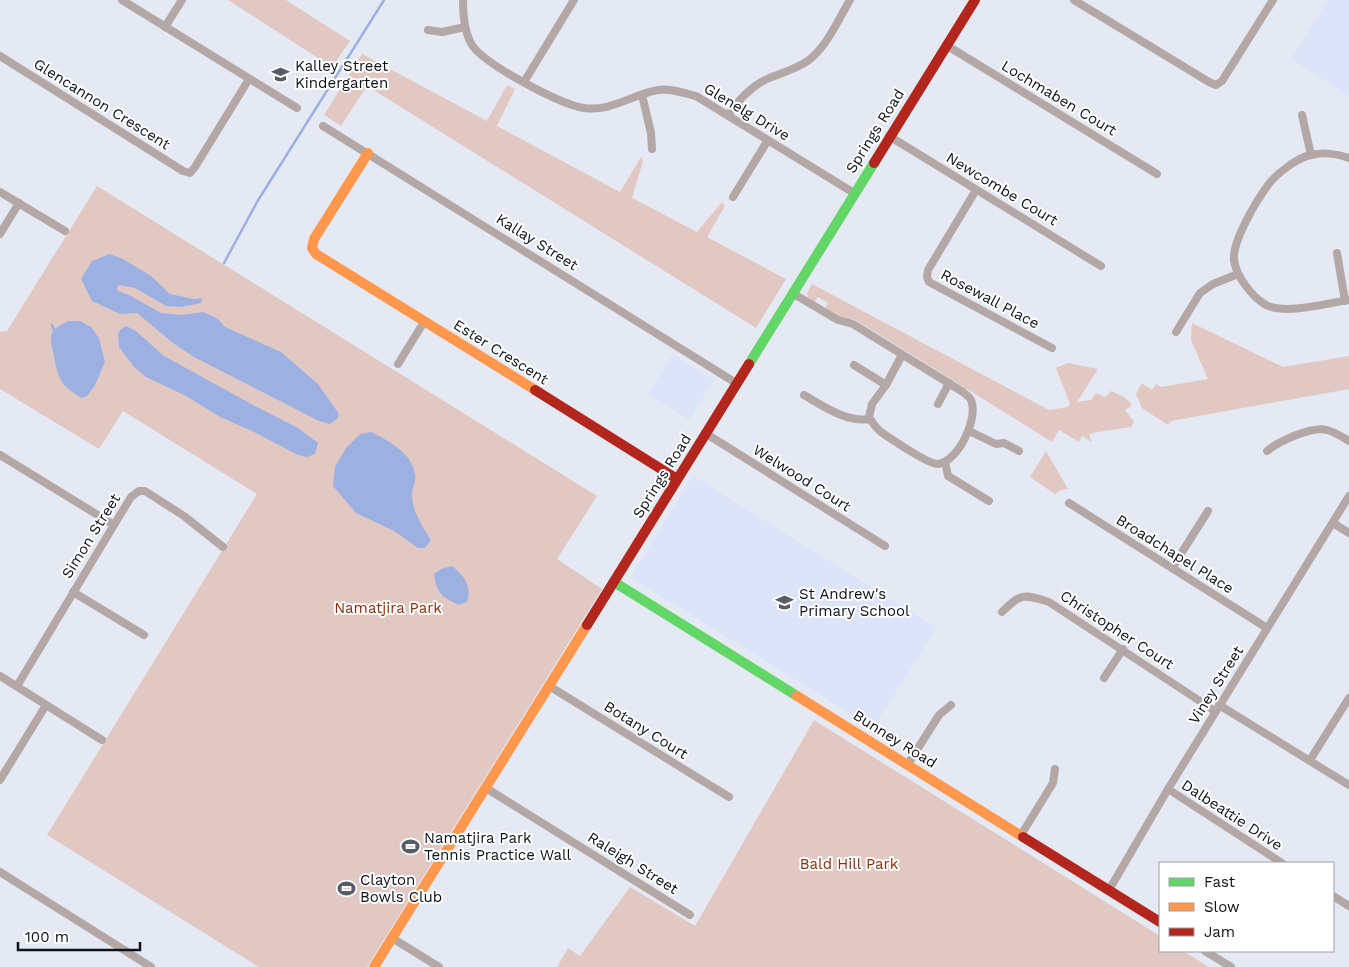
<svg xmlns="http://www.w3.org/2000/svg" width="1349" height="967" font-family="'Work Sans',sans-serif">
	<rect width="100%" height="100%" fill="#e5e9f3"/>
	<g fill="#dbe4f8">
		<polygon points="1328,0 1349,0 1349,96 1291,59"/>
		<polygon points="673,354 714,380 689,420 648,394"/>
		<polygon points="693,476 937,628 873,728 632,578 632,575"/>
	</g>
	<g fill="#e2c8c3">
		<polygon points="228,0 286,0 350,41 332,67"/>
		<polygon points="362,54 487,121 507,85 515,89 497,126 620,192 641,157 643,161 632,198 697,232 722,202 725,206 707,237 786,279 756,328 367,86 341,126 324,115"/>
		<polygon points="97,186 597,496 557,559 602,589 367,967 259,967 47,835 257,494 123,411 99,449 0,389 0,332 7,331"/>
		<polygon points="812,284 1049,410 1068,407 1070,404 1056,368 1068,363 1098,369 1077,402 1091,400 1096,393 1105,397 1111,391 1124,397 1131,403 1131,406 1125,410 1134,422 1131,427 1092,433 1089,435 1092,442 1082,436 1079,442 1059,430 1052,442 856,320 842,318 825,309 828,303 818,297 814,303 808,297 807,293"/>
		<polygon points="1192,323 1283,367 1349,356 1349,389 1171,421 1168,425 1142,408 1136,394 1142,383 1152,390 1156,384 1161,387 1208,379 1191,340"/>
		<polygon points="1046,451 1068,489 1060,490 1055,494 1030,477"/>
		<polygon points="814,720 1160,936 1160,951 1183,951 1209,967 557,967 568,948 580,956 630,887 695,926"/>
	</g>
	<g fill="#9cb1e2">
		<polygon points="110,254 123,259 151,276 170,294 194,299 202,298 201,303 181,307 166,306 135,288 119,285 117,288 118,291 129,295 161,313 182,315 203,312 217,318 225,327 281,352 318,384 339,414 337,419 330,424 319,421 194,357 173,343 137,313 120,314 92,301 81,279 92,261"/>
		<path d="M68 321H80L91 327 99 338 105 362 95 385 87 396 82 398C60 385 59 380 54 357 53 349 49 340 52 333 55 327 63 324 68 321Z"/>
		<polygon points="126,326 136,331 164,356 255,406 298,428 318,443 315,454 307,457 298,455 252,431 220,417 186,396 146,377 134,367 119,347 118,334 121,329"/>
		<path d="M371 432C389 441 411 452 415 474 417 481 411 490 412 497 413 512 423 528 431 540L425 548H418L394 531 356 513 333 486 335 467 346 448 360 434Z"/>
		<path d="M452 566C465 577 472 586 467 602L459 605C441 597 437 593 434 574L441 569Z"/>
	</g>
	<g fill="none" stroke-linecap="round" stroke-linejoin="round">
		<g stroke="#9cb1e2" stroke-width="2.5">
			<polyline points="224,263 257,202 384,0"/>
			<polyline points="52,325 55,333"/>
		</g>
		<g stroke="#b4a8a6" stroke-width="8">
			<polyline points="122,0 297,108"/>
			<path d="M463 0C463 14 464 32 472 45 484 64 561 105 584 108 611 112 633 94 658 90 671 88 684 93 696 96L854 193"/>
			<polyline points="1074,0 1209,82 1216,85 1222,81 1273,0"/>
			<polyline points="165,27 182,0"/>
			<polyline points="428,30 442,32 465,27"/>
			<polyline points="946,45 1157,174"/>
			<polyline points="0,56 183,171 190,173 195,167 249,79"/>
			<polyline points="524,82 574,0"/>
			<polyline points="642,95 651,133 652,149"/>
			<path d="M728 115C739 100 750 87 767 79 780 73 794 70 806 62 826 49 838 20 850 0"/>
			<polyline points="1302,115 1311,155"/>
			<polyline points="323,126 736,383"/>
			<polyline points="889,136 1101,266"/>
			<path d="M1349 158C1338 154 1323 152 1311 155 1298 157 1276 174 1268 185 1257 200 1232 241 1234 260 1236 276 1252 297 1266 305 1285 315 1328 303 1349 300"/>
			<polyline points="976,190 928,270 927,277 929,282 1052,348"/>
			<polyline points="0,192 65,231"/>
			<polyline points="733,197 768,140"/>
			<polyline points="0,234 19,203"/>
			<polyline points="1337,253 1345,301"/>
			<path d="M792 293 838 320 853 324 963 392C965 394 970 397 971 400 979 418 958 462 938 464 929 465 890 438 881 432 876 428 872 422 869 417L872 404 886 385 902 355"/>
			<polyline points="1176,332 1200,293 1213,284 1238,274"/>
			<polyline points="398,364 424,322"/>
			<polyline points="854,365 886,385"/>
			<path d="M804 395C823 406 847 423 870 419"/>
			<polyline points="938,404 949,383"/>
			<polyline points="969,431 996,444 1004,443 1019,451"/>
			<polyline points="705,433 885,546"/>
			<path d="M1267 451C1279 441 1312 426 1327 430 1335 432 1342 437 1349 441"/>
			<polyline points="0,455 114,525"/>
			<polyline points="945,462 948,476 989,501"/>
			<polyline points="1069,503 1267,628"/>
			<polyline points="1333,523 1349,533"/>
			<polyline points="1172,568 1208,511"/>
			<polyline points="73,592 144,635"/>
			<path d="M1002 612C1021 593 1024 594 1049 602L1215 711"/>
			<polyline points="0,676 102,740"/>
			<polyline points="1104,678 1123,649"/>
			<polyline points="17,686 114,525 131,497 139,491 145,491 184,516 223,547"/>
			<polyline points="549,686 729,797"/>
			<polyline points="1219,705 1349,785"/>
			<polyline points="1310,760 1349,698"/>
			<polyline points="908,764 939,715 951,705"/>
			<polyline points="0,780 46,705"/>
			<polyline points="486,788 690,915"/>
			<polyline points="1168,789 1282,863"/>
			<polyline points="1021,835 1053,783 1055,769"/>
			<polyline points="0,872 151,967"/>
			<polyline points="1109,890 1168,789 1349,496"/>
			<polyline points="1333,896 1349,906"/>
			<polyline points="392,938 439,967"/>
			<polyline points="1205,951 1231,967"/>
		</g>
		<g stroke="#63d668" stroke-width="10">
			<polyline points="749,364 874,163"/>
			<polyline points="614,582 797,696"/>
		</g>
		<g stroke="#ff974d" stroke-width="10">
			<polyline points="368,153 314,239 312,248 316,254 535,390"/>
			<polyline points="797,696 1023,837"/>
			<polyline points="374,967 587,625"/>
		</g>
		<g stroke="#b3261e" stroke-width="10">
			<polyline points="874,163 975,0"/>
			<polyline points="535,390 677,479"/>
			<polyline points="587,625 749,364"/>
			<polyline points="1023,837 1160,922"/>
		</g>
	</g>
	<defs>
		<symbol id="school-bare" viewBox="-9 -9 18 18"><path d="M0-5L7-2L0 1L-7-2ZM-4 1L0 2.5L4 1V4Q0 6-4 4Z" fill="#585c66" stroke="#fff" stroke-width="2.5" paint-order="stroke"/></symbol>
		<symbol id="stadium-bare" viewBox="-9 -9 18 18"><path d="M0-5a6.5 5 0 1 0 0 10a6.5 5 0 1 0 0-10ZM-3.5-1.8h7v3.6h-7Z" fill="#585c66" stroke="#fff" stroke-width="2.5" paint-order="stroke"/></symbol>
	</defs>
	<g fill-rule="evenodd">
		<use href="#school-bare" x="268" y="62" width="25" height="25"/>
		<use href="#school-bare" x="772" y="590" width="25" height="25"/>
		<use href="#stadium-bare" x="398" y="834" width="25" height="25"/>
		<use href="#stadium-bare" x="334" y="876" width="25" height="25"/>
	</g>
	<g text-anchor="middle" stroke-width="4" stroke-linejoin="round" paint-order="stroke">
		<g font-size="15" fill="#0c101a" stroke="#fff" text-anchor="start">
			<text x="295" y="71">Kalley Street<tspan x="295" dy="17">Kindergarten</tspan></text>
			<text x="799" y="599">St Andrew's<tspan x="799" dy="17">Primary School</tspan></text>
			<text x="424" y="843">Namatjira Park<tspan x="424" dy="17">Tennis Practice Wall</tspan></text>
			<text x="360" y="885">Clayton<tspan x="360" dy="17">Bowls Club</tspan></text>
		</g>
		<g font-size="15" fill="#0c101a" stroke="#fff">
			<text transform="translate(1059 98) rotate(31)" y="5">Lochmaben Court</text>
			<text transform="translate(102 104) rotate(32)" y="5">Glencannon Crescent</text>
			<text transform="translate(747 112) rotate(31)" y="5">Glenelg Drive</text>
			<text transform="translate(875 131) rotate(-58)" y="5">Springs Road</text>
			<text transform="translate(1002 189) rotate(31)" y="5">Newcombe Court</text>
			<text transform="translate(537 242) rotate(32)" y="5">Kallay Street</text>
			<text transform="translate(990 299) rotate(28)" y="5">Rosewall Place</text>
			<text transform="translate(501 352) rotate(32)" y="5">Ester Crescent</text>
			<text transform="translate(662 476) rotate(-58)" y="5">Springs Road</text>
			<text transform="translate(802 478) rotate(32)" y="5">Welwood Court</text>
			<text transform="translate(91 536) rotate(-58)" y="5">Simon Street</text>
			<text transform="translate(1175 554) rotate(32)" y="5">Broadchapel Place</text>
			<text transform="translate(1117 630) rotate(33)" y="5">Christopher Court</text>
			<text transform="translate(1216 685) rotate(-58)" y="5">Viney Street</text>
			<text transform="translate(646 730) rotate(32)" y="5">Botany Court</text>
			<text transform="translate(895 739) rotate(32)" y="5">Bunney Road</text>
			<text transform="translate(1232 815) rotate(33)" y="5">Dalbeattie Drive</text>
			<text transform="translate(633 863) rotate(32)" y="5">Raleigh Street</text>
		</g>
		<g font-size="15" fill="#892e0b" stroke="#fff">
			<text x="388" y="613">Namatjira Park</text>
			<text x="849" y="869">Bald Hill Park</text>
		</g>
	</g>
	<rect x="1159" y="862" width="175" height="90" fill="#ffffff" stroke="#9e9fa3"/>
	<rect x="1169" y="878" width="25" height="8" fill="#63d668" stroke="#9e9fa3"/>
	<text x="1204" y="887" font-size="15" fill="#0c101a">Fast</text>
	<rect x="1169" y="903" width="25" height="8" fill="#ff974d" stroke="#9e9fa3"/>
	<text x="1204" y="912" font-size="15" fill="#0c101a">Slow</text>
	<rect x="1169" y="928" width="25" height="8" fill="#b3261e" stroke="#9e9fa3"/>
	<text x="1204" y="937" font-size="15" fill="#0c101a">Jam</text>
	<path d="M18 942v8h122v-8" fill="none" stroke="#0c101a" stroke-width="2.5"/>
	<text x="25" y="942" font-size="15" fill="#0c101a" stroke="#ffffff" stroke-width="4" paint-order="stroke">100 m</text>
</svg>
